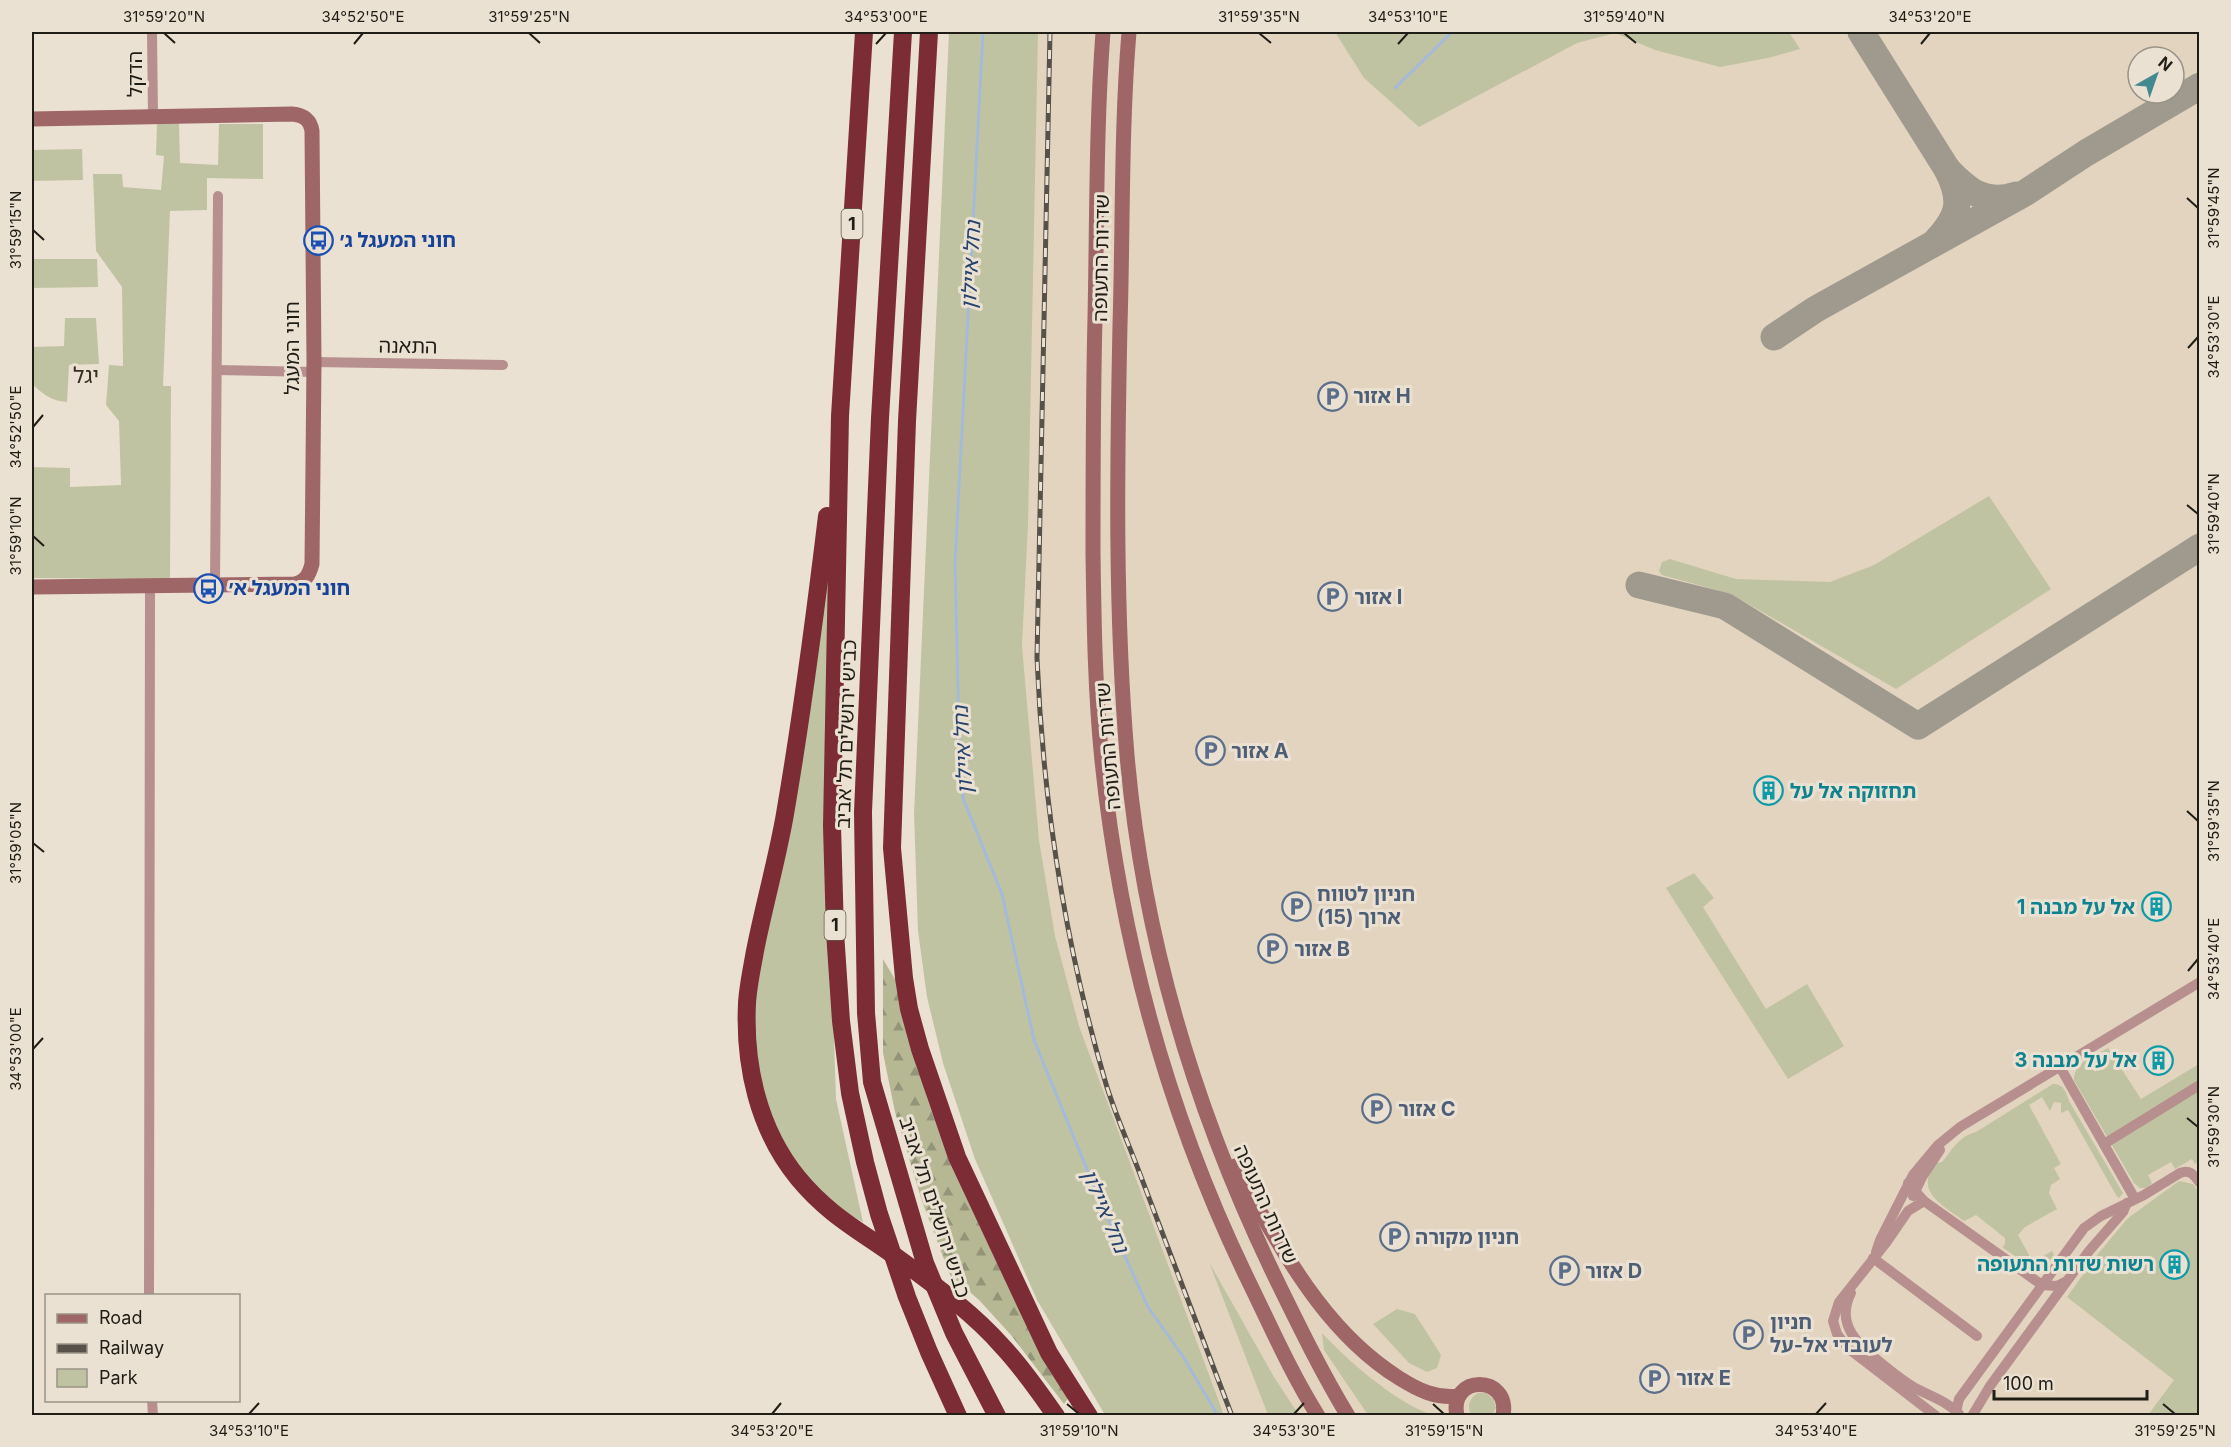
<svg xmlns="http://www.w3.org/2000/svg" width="2231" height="1447" font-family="Inter,'Noto Sans Hebrew',sans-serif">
	<defs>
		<pattern id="forest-firs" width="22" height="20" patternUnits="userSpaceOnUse" patternTransform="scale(1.5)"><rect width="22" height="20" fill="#b6b894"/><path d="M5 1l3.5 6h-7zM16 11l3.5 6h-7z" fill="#949578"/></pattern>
	</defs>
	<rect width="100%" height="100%" fill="#ebe1d2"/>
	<path fill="#e3d4bf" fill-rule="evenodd" d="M999 32H2199V1415H1226L1151 1300 1030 1006ZM2138 57H2174V93H2138Z"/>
	<g fill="#c0c3a2">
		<polygon points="949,32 1038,32 1028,524 1022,646 1039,840 1055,936 1079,1026 1224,1415 1105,1415 1037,1300 975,1159 943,1063 927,997 918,931 914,814"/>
		<polygon points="1335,32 1789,32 1800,49 1768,58 1720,67 1655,50 1615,33 1577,43 1419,127 1364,78"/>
		<polygon points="157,123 179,123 180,163 218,165 219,124 263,124 263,179 207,178 207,210 170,211 163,386 171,386 170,579 32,578 32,467 70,468 70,487 121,485 119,421 106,405 109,365 123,366 122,287 96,251 93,174 122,174 123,187 161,190 164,156 156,155"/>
		<polygon points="82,149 83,180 32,181 32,150"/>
		<polygon points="32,259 97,259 98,287 32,288"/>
		<path d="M65 318H96L99 364 69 365 67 402C51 401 43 394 32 384V347L64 346Z"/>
		<polygon points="1989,496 2051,589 1896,689 1731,594 1662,575 1659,571 1662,562 1670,559 1736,579 1830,582 1874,565"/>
		<polygon points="830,559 829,893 836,1099 863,1222 827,1202 793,1163 767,1109 755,1053 754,1002"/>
		<polygon points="1694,873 1714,898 1703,907 1766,1009 1807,984 1844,1046 1788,1079 1666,888"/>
		<path d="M2108 1048 2141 1099 2199 1064V1161L2195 1164 2192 1159 2175 1169 2171 1162 2148 1175 2152 1183 2146 1188H2140L2134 1183 2074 1080C2074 1062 2094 1056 2108 1048Z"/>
		<path d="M2053 1084C2064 1084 2066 1092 2069 1101L2123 1193 2119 1198 2116 1195 2068 1110 2061 1113V1103L2054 1102 2050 1111 2042 1097 2029 1105 2061 1164 2054 1168 2060 1179 2051 1185 2049 1193 2057 1209 2025 1227 2018 1235 2033 1262 2052 1251 2054 1255 2043 1269 2037 1272 2002 1247 2005 1244V1238L1976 1215 1964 1221C1951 1211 1921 1196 1929 1175 1931 1171 1934 1167 1937 1163L1942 1162C1954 1148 1958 1137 1976 1132Z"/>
		<polygon points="2179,1181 2193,1184 2199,1192 2199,1411 2196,1415 2148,1415 2174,1380 2067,1297 2097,1255 2128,1218"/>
		<polygon points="1209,1262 1274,1377 1299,1415 1268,1415"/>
		<polygon points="1397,1309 1415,1314 1441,1355 1437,1368 1427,1372 1409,1363 1373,1324"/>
		<path d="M1322 1333C1347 1360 1392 1399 1427 1413 1434 1415 1443 1414 1450 1415H1368L1324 1350Z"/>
		<path d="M1478 1393H1486L1493 1399 1496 1408 1492 1415H1471C1467 1406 1469 1398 1478 1393Z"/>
	</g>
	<polygon fill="url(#forest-firs)" points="883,959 899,986 927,1098 949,1161 1015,1301 1068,1398 1064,1404 1011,1335 979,1300 950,1275 922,1201 895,1112 883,1053"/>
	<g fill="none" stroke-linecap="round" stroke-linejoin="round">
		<g stroke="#a5bad9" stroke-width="3">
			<polyline points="983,32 955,563 959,732 963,798 1002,894 1034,1040 1100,1201 1148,1307 1184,1358 1218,1416"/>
			<polyline points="1395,88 1452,32"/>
		</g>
		<g stroke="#a0998e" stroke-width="27">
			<polyline points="1861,32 1947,169"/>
			<path d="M1937 240C1961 214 1962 199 1947 169 1968 191 1985 205 2016 195"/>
			<polyline points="1774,337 1816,309 2025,193 2086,153 2200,86"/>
			<polyline points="1639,585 1725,606 1918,726 2200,547"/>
		</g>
		<g stroke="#b78f8f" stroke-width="10">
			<polyline points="152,32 153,116"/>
			<polyline points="314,362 503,365"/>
			<polyline points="217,370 314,372"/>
			<polyline points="215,585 218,196"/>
			<polyline points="2060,1067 2135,1199"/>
			<polyline points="2104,1144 2198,1086"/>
			<polyline points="1908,1183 1924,1201 2042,1285 2057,1286 2065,1282"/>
			<polyline points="1913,1196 1922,1177 1940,1150"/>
			<polyline points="1924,1201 1908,1211 1886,1243 1839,1302 1833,1321 1837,1334 1849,1349 1936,1416"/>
			<polyline points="1876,1252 1880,1240 1913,1175 1938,1145 1960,1127 2200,982"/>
			<polyline points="1873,1258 1977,1336"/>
			<path d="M1851 1293C1835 1324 1858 1345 1881 1363 1892 1372 1903 1381 1915 1388 1932 1397 1945 1400 1959 1414"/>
			<polyline points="149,1296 150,586"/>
			<polyline points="152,1400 153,1416"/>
			<path d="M1955 1416 1959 1399 2084 1228 2101 1216 2144 1195 2180 1173C2190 1169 2194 1175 2200 1183"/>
			<polyline points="1972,1416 1990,1386 2089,1251 2123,1212 2127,1203"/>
		</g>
		<g stroke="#9f6668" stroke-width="15">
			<path d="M1103 32C1096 126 1097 223 1095 318 1093 397 1093 475 1093 554 1094 623 1095 692 1102 761 1121 943 1169 1118 1249 1282 1271 1327 1291 1373 1318 1416"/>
			<path d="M1129 32C1121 129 1123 228 1120 325 1117 468 1115 612 1127 755 1143 940 1197 1117 1278 1283 1300 1328 1322 1373 1348 1416"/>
			<path d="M32 119 292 114C303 115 310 119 312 131L314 362 312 564C309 575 306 581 295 584L32 587"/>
			<path d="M1235 1166 1241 1179C1284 1252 1324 1331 1399 1378 1418 1390 1436 1399 1459 1396"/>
			<path d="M1457 1416C1448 1374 1511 1374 1503 1416"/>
		</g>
		<g stroke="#7b2c35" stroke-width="18">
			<polyline points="864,32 840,416 832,826 835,932 841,1021 850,1093 865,1162 879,1214 907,1297 929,1352 958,1416"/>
			<polyline points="903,32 880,418 863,812 866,1013 872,1082 925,1263 954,1333 997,1416"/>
			<polyline points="929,32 907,421 892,848 904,978 909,1009 920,1049 957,1157 1049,1353 1089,1416"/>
			<path d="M827 516C815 616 802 715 785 814 777 860 764 905 755 951 752 968 748 986 747 1003 744 1065 758 1129 798 1178 831 1218 863 1232 903 1262 937 1287 974 1314 1002 1346 1022 1367 1039 1392 1056 1416"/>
		</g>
		<defs>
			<path id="rail" d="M1050 32 1037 658C1043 803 1065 945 1106 1084 1116 1117 1131 1149 1143 1182 1172 1260 1202 1338 1232 1416"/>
		</defs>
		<use href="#rail" stroke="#565149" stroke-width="5"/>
		<use href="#rail" stroke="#ebe1d2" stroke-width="3" stroke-dasharray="9" stroke-linecap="butt"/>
	</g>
	<path fill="none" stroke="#201d17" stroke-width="2" d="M164 33 175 43M529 33 540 43M1259 33 1271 43M1624 33 1636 43M354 44 363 33M876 44 886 33M1398 44 1408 33M1921 44 1930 33M2187 198 2198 208M33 230 44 240M2188 348 2198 337M33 427 43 415M2187 505 2198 514M33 536 44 546M2187 811 2198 821M33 843 44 852M2188 971 2198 959M33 1049 43 1038M2187 1118 2198 1127M1067 1404 1079 1414M1433 1404 1444 1414M2163 1404 2175 1414M249 1414 259 1403M772 1414 781 1403M1294 1414 1304 1403M1816 1414 1826 1403"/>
	<defs>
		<symbol id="bus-ring" viewBox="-11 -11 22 22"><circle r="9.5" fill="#ebe1d2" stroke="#1a4fb4" stroke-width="1.5"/><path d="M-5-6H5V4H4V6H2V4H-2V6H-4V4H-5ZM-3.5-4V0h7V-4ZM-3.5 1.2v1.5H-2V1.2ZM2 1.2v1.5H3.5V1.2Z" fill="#1a4fb4"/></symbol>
		<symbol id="parking-ring" viewBox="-11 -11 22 22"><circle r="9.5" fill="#ebe1d2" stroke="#5c6f8a" stroke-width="1.5"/><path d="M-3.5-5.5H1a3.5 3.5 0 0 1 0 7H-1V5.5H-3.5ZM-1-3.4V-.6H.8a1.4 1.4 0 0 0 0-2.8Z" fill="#5c6f8a"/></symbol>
		<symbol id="building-ring" viewBox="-11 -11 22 22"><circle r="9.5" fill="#ebe1d2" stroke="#0f9aa8" stroke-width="1.5"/><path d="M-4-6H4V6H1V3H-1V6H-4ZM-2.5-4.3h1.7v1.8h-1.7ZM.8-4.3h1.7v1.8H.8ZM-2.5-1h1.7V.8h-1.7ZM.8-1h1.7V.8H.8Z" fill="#0f9aa8"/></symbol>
	</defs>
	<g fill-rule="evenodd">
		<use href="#bus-ring" x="302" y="224" width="33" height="33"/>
		<use href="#parking-ring" x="1316" y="380" width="33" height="33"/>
		<use href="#bus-ring" x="192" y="572" width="33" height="33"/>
		<use href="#parking-ring" x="1316" y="580" width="33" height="33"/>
		<use href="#parking-ring" x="1194" y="734" width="33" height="33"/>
		<use href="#building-ring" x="1752" y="774" width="33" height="33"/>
		<use href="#parking-ring" x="1280" y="890" width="33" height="33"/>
		<use href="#building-ring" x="2140" y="890" width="33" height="33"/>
		<use href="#parking-ring" x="1256" y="932" width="33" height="33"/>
		<use href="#building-ring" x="2142" y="1044" width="33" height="33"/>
		<use href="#parking-ring" x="1360" y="1092" width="33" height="33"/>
		<use href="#parking-ring" x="1378" y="1220" width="33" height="33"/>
		<use href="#building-ring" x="2158" y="1248" width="33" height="33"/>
		<use href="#parking-ring" x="1548" y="1254" width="33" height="33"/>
		<use href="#parking-ring" x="1732" y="1318" width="33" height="33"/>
		<use href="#parking-ring" x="1638" y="1362" width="33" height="33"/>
	</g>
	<g text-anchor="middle" stroke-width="6" stroke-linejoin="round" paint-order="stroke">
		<g fill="#ebe1d2" stroke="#5d584f" stroke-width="1.5">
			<rect x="841.5" y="209" width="21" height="30" rx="4.5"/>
			<rect x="824.5" y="910" width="21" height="30" rx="4.5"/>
		</g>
		<g font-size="18" font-weight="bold" fill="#201d17">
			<text x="852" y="230">1</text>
			<text x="835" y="931">1</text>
		</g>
		<g font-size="20" fill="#201d17" stroke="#ebe1d2">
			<text transform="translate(135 74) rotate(-90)" y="7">הדקל</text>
			<text transform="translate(1101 258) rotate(-89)" y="7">שדרות התעופה</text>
			<text transform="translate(408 346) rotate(1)" y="7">התאנה</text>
			<text transform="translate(292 348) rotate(-90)" y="7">חוני המעגל</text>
			<text transform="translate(846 734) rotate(-88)" y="7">כביש ירושלים תל אביב</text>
			<text transform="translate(1108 746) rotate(-95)" y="7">שדרות התעופה</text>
			<text transform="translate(1266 1204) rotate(66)" y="7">שדרות התעופה</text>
			<text transform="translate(935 1207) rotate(72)" y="7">כביש ירושלים תל אביב</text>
		</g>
		<g font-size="20" font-weight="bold" fill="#164399" stroke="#ebe1d2" text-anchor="start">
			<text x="340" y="247">חוני המעגל ג׳</text>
			<text x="229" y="595">חוני המעגל א׳</text>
		</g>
		<g font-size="20" font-weight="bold" fill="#4e5e75" stroke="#ebe1d2" text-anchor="start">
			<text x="1353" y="403">אזור H</text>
			<text x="1354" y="604">אזור I</text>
			<text x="1231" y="758">אזור A</text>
			<text x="1317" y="901">חניון לטווח<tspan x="1317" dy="23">ארוך (15)</tspan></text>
			<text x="1294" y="956">אזור B</text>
			<text x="1398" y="1116">אזור C</text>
			<text x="1415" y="1244">חניון מקורה</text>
			<text x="1585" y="1278">אזור D</text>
			<text x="1770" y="1329">חניון<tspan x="1770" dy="23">לעובדי אל-על</tspan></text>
			<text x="1676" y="1385">אזור E</text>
		</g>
		<g font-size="20" font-weight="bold" fill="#0d838f" stroke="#ebe1d2" text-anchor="end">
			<text x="1790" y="798" text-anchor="start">תחזוקה אל על</text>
			<text x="2135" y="914">אל על מבנה 1</text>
			<text x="2137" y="1067">אל על מבנה 3</text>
			<text x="2154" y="1271">רשות שדות התעופה</text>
		</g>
		<g font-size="21" font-style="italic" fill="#26436d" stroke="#ebe1d2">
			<text transform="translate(971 265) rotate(-87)" y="7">נחל איילון</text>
			<text transform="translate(963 750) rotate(-93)" y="7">נחל איילון</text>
			<text transform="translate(1105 1211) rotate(67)" y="7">נחל איילון</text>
		</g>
		<g font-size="22" fill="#372f24" stroke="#ebe1d2">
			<text x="86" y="383">יגל</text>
		</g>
	</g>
	<rect width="2231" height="1447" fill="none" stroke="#ebe1d2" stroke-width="66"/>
	<rect x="45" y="1294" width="195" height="108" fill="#ebe1d2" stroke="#9a9387" stroke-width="1.5"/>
	<rect x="57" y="1314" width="30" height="9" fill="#9f6668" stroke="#9a9387" stroke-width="1.5"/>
	<text x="99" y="1324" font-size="18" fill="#201d17">Road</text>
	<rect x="57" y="1344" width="30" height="9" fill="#565149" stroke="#9a9387" stroke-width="1.5"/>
	<text x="99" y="1354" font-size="18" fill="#201d17">Railway</text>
	<rect x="57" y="1369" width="30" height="18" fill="#c0c3a2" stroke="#9a9387" stroke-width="1.5"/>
	<text x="99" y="1384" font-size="18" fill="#201d17">Park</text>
	<g transform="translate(2156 75) rotate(40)"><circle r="28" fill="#ebe1d2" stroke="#9a9387" stroke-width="1.5"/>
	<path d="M0-4.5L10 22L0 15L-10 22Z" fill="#438a90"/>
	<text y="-9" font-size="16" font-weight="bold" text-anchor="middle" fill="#201d17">N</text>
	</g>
	<path d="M1994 1390v9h153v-9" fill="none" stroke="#201d17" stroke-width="3"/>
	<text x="2003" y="1390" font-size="18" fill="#201d17" stroke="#ebe1d2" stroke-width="4.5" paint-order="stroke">100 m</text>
	<rect x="33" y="33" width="2165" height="1381" fill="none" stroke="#201d17" stroke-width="2"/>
	<g font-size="15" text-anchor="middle" fill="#201d17">
		<text x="164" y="22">31°59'20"N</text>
		<text x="363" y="22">34°52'50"E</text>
		<text x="529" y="22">31°59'25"N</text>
		<text x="886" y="22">34°53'00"E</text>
		<text x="1259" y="22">31°59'35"N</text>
		<text x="1408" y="22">34°53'10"E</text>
		<text x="1624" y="22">31°59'40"N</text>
		<text x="1930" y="22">34°53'20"E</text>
		<text transform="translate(2214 208) rotate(-90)" y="5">31°59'45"N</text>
		<text transform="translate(16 230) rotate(-90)" y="5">31°59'15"N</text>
		<text transform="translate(2214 337) rotate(-90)" y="5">34°53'30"E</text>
		<text transform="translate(16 427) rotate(-90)" y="5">34°52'50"E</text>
		<text transform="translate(2214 514) rotate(-90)" y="5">31°59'40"N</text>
		<text transform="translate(16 536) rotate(-90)" y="5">31°59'10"N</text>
		<text transform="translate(2214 821) rotate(-90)" y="5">31°59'35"N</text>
		<text transform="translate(16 843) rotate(-90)" y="5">31°59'05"N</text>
		<text transform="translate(2214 959) rotate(-90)" y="5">34°53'40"E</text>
		<text transform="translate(16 1049) rotate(-90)" y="5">34°53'00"E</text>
		<text transform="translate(2214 1127) rotate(-90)" y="5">31°59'30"N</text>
		<text x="249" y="1436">34°53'10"E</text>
		<text x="772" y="1436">34°53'20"E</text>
		<text x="1079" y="1436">31°59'10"N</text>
		<text x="1294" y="1436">34°53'30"E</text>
		<text x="1444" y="1436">31°59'15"N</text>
		<text x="1816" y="1436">34°53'40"E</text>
		<text x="2175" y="1436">31°59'25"N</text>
	</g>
</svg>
